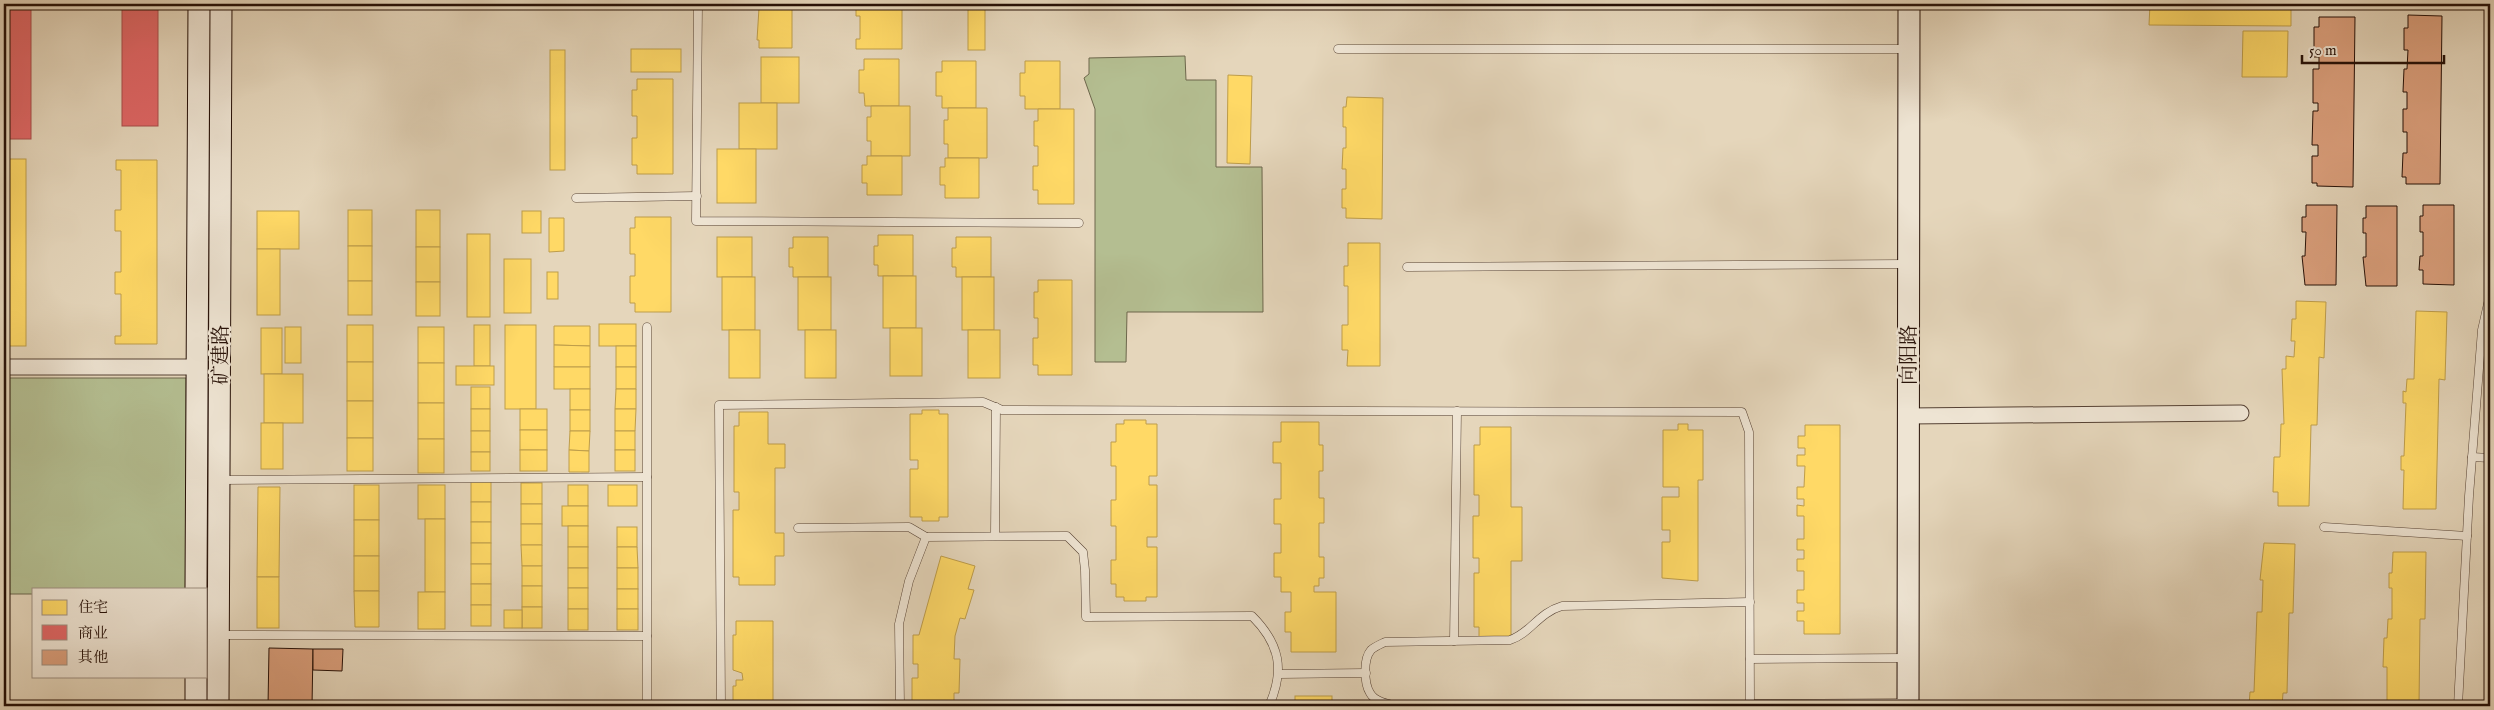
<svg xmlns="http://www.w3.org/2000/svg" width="2494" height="710" font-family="'IM FELL English','Noto Serif SC',serif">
	<rect width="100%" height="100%" fill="#e5d6bb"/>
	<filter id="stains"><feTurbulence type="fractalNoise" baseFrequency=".004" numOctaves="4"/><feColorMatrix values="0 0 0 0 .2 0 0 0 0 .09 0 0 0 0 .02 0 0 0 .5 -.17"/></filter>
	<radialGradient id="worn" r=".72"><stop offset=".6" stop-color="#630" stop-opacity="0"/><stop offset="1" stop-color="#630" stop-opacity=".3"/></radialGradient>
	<g fill="#b4be91" stroke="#6d674c">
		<polygon points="1185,56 1186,80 1216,80 1216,167 1262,167 1263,312 1127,312 1126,362 1095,362 1095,109 1084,78 1089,74 1089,58"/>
		<polygon points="4,378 186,378 186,589 34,589 34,594 4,594"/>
	</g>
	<g fill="#ffd966" stroke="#be9d4a">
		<polygon points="757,4 792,4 792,48 759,48 759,40 757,40 759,8 757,8"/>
		<polygon points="856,4 902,4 902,49 856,49 856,39 860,39 860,16 856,16"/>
		<rect x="968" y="4" width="17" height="46"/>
		<polygon points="2150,4 2291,4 2291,26 2149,25"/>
		<polygon points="2243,31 2288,31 2287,77 2242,77"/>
		<rect x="631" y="49" width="50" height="23"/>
		<rect x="550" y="50" width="15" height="120"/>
		<rect x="761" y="57" width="38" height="46"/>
		<polygon points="864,59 899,59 899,106 865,106 864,93 859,93 859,70 864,70"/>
		<polygon points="942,61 976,61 976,108 942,108 942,96 936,96 936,72 942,72"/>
		<polygon points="1025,61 1060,61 1060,109 1025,109 1025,96 1020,96 1020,73 1025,73"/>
		<polygon points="1228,75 1252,76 1250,164 1227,163"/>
		<polygon points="637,79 673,79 673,174 637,174 637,165 632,165 632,138 637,138 637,116 632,116 632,90 637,90"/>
		<polygon points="1347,97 1383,98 1382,219 1346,218 1346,208 1342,208 1342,189 1346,189 1346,169 1342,169 1343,148 1346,148 1346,127 1343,127 1343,107 1346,107"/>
		<rect x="739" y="103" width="38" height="46"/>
		<polygon points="871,106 910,106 910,156 871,156 871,141 867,141 867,117 871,117"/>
		<polygon points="948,108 987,108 987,158 948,158 948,144 944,144 944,120 948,120"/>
		<polygon points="1038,109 1074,109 1074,204 1038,204 1038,190 1033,190 1033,166 1038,166 1038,146 1034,146 1034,121 1038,121"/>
		<rect x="717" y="149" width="39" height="54"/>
		<polygon points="867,156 902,156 902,195 867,195 867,183 862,183 862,165 867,165"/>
		<polygon points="945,158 979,158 979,198 945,198 945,185 940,185 940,167 945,167"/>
		<rect x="4" y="159" width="22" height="187"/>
		<polygon points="116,160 157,160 157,344 115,344 115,336 121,336 121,294 115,294 115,272 121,272 121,231 115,231 115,210 121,210 121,170 116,170"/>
		<rect x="348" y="210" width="24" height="36"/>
		<rect x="416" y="210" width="24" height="37"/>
		<rect x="257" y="211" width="42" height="38"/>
		<rect x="522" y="211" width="19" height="22"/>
		<polygon points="635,217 671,217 671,312 635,312 635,303 630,303 630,276 635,276 635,254 630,254 630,228 635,228"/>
		<polygon points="549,218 564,218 564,251 549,252"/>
		<rect x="467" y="234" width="23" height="83"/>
		<polygon points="878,235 913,235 913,276 878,276 878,265 874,265 874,246 878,246"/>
		<rect x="717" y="237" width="35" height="40"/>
		<polygon points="793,237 828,237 828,277 793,277 793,267 789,267 789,248 793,248"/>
		<polygon points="956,237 991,237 991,277 956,277 956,267 952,267 952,248 956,248"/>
		<polygon points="1348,243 1380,243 1380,366 1347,366 1348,350 1342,350 1342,325 1348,325 1348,286 1344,286 1344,266 1348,266"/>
		<rect x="348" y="246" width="24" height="35"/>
		<rect x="416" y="247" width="24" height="35"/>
		<rect x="257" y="249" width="23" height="66"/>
		<rect x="504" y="259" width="27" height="54"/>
		<rect x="547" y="272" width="11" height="27"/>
		<rect x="883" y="276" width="33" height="52"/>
		<rect x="722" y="277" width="33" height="53"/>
		<rect x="798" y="277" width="33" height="53"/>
		<rect x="962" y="277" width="32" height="53"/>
		<polygon points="1038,280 1072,280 1072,375 1038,375 1038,365 1033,365 1033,338 1038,338 1038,318 1034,318 1034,292 1038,292"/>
		<rect x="348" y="281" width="24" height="34"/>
		<rect x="416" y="282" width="24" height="34"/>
		<polygon points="2296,301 2326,302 2324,358 2319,357 2317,425 2311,425 2309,506 2278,506 2278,492 2273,492 2274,457 2280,457 2281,424 2284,424 2282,369 2286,369 2286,356 2294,357 2295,341 2291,341 2292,319 2296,319"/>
		<polygon points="2416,311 2447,312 2445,380 2439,379 2436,509 2403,509 2404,470 2401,470 2401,456 2404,456 2406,403 2403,403 2403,391 2406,392 2407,379 2414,379"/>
		<rect x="599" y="324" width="37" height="22"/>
		<rect x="347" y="325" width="26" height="37"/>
		<rect x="474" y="325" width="16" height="41"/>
		<rect x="505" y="325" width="31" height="84"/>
		<polygon points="554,326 590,326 590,346 554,345"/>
		<rect x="285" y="327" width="16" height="36"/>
		<rect x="418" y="327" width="26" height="36"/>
		<rect x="261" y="328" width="21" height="46"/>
		<rect x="890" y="328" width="32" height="48"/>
		<rect x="729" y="330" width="31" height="48"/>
		<rect x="805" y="330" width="31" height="48"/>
		<rect x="968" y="330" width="32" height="48"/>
		<polygon points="554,345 590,346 590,367 554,367"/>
		<rect x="616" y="346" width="20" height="21"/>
		<rect x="347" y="362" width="26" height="39"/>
		<rect x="418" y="363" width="26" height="40"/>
		<rect x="456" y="366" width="38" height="19"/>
		<rect x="554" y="367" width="36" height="22"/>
		<rect x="616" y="367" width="20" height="22"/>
		<rect x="264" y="374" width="39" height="49"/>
		<rect x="471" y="387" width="19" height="22"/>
		<rect x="570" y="389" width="20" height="21"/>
		<polygon points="616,389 636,389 636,409 615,409"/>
		<rect x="347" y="401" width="26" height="37"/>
		<rect x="418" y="403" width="26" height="36"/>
		<rect x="471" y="409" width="19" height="22"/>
		<rect x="520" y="409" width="27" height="21"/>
		<polygon points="615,409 636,409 635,431 615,431"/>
		<rect x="570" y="410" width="20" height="21"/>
		<polygon points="922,410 939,410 939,414 948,414 948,517 939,517 939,521 922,521 922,517 910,517 910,469 918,469 918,460 910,460 910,414 922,414"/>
		<polygon points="739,412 768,412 768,444 785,444 785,468 775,468 775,533 784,533 784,556 775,556 775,585 739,585 739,577 733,577 733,510 739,510 739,492 734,492 734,426 739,426"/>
		<polygon points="1124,420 1146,420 1146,424 1157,424 1157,476 1149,476 1149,485 1157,485 1157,537 1147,537 1147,547 1157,547 1157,597 1146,597 1146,601 1124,601 1124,597 1116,597 1116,584 1111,584 1111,560 1116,560 1116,526 1111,526 1111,500 1116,500 1116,466 1111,466 1111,442 1116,442 1116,424 1124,424"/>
		<polygon points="1281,422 1319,422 1319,445 1323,445 1323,471 1319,471 1319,498 1324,498 1324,523 1319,523 1319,557 1324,557 1324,578 1319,578 1319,586 1314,586 1314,592 1336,592 1336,652 1291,652 1291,632 1285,632 1285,612 1291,612 1291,592 1281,592 1281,577 1274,577 1274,553 1281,553 1281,524 1274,524 1274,499 1281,499 1281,463 1273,463 1273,442 1281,442"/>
		<rect x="261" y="423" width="22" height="46"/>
		<polygon points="1678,424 1688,424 1688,430 1703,430 1703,480 1698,480 1698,581 1662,578 1662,542 1670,542 1670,530 1662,530 1662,497 1679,497 1679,487 1663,487 1663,430 1678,430"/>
		<polygon points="1805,425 1840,425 1840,634 1804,634 1804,621 1797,621 1797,611 1804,611 1804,603 1797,603 1797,590 1804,590 1804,571 1797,571 1797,559 1804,559 1804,550 1797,550 1797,539 1804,539 1804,516 1797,516 1797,505 1804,506 1804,499 1797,499 1797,487 1804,487 1805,466 1797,466 1797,455 1805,455 1805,448 1798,448 1798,436 1805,436"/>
		<polygon points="1480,427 1511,427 1511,507 1522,507 1522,561 1511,561 1511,638 1479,638 1479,627 1474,627 1474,573 1479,573 1479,558 1473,558 1473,516 1479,516 1479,495 1474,495 1474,445 1480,445"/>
		<rect x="520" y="430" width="27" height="20"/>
		<rect x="471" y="431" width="19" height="21"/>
		<polygon points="570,431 590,431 589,451 569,450"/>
		<rect x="615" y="431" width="20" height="19"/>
		<rect x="347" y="438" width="26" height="33"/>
		<rect x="418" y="439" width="26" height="34"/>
		<rect x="520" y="450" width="27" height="21"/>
		<polygon points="569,450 589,451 589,472 569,472"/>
		<rect x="615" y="450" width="20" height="21"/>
		<rect x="471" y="452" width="19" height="19"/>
		<rect x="471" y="481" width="20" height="21"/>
		<rect x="521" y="483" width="21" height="21"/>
		<rect x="354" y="485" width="25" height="35"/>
		<rect x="418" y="485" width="27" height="34"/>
		<rect x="568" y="485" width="20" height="21"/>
		<rect x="608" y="485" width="29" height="21"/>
		<polygon points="258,487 280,487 279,577 257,577"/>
		<rect x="471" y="502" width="20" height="20"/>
		<rect x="521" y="504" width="21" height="20"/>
		<rect x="562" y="506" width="26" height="20"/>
		<rect x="425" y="519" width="20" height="73"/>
		<rect x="354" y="520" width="25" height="36"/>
		<rect x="471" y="522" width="20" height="21"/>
		<rect x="521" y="524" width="21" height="21"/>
		<rect x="568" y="526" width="20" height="21"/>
		<rect x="617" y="527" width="20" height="20"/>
		<rect x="471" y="543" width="20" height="21"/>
		<polygon points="2264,543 2295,544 2293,613 2289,613 2287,693 2283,693 2282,706 2249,706 2250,692 2254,692 2257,612 2262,612 2263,580 2260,580"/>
		<polygon points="521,545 542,545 542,566 522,566"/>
		<rect x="568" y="547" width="20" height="21"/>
		<polygon points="617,547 637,547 638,568 617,568"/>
		<polygon points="2393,552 2426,552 2425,619 2420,619 2419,706 2383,706 2387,706 2387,667 2383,667 2384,638 2387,638 2388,619 2392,619 2392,588 2389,588 2389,573 2392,573"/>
		<rect x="354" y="556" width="25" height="35"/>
		<polygon points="941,556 975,566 968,589 974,590 965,619 960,618 955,636 954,659 960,659 959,693 954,693 954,706 912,706 912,678 918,678 918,664 913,664 913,635 919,635"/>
		<rect x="471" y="564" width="20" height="20"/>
		<rect x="522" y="566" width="20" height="20"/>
		<rect x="568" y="568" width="20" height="20"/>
		<rect x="617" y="568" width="21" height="21"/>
		<rect x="257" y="577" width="22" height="51"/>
		<rect x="471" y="584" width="20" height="21"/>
		<rect x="522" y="586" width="20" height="21"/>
		<rect x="568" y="588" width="20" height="21"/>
		<rect x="617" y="589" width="21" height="20"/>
		<polygon points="354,591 379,591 379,627 355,627"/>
		<rect x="418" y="592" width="27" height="37"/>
		<rect x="471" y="605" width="20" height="21"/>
		<rect x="522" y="607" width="20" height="21"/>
		<rect x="568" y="609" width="20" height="21"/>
		<rect x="617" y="609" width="21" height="21"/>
		<rect x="504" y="610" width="18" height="18"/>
		<polygon points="736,621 773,621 773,706 733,706 733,686 736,686 736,680 743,680 742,673 733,670 733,635 736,635"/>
		<rect x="1295" y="696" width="37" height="10"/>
	</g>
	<g fill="#e06666" stroke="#a84c4a">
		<rect x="4" y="4" width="27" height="135"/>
		<rect x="122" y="4" width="36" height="122"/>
	</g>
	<g fill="#db9f7c" stroke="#261007">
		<polygon points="2408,15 2442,16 2440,184 2406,184 2406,177 2402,177 2403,153 2407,153 2407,132 2403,132 2403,109 2407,109 2407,92 2403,92 2404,69 2407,69 2408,50 2404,50 2404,28 2408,28"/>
		<polygon points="2319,17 2355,17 2353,187 2317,186 2317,183 2312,183 2312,156 2318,156 2318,145 2312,145 2313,111 2318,111 2318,103 2313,103 2313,69 2319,69 2319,57 2314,57 2314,27 2319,27"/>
		<polygon points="2306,205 2337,205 2336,285 2305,285 2302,256 2305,256 2306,232 2302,232 2302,217 2306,217"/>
		<polygon points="2423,205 2454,205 2454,285 2423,284 2423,270 2419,270 2420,256 2423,256 2423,232 2420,232 2420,216 2423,216"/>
		<polygon points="2366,206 2397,206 2397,286 2366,286 2363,257 2366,257 2366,233 2363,233 2363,218 2366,218"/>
		<polygon points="269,648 313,649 312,706 268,706"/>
		<polygon points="313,649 343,649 342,671 313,670"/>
	</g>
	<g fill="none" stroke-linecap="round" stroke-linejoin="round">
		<defs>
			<g id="lane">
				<polyline points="698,4 696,221 1079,223"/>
				<polyline points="1338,49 1906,49"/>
				<polyline points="576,198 697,196"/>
				<polyline points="1407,267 1906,264"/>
				<polyline points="2472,457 2490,458"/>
				<polyline points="221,480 647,477"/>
				<polyline points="2324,527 2467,536"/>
				<polyline points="798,528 909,527 926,537"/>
				<polyline points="995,536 996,407"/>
				<polyline points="219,635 647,636"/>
				<polyline points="1454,641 1457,411"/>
				<polyline points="1750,659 1906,658"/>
				<polyline points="1279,674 1366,673"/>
				<polyline points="1750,704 1906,703"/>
				<polyline points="647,706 647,327"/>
				<polyline points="721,706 719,405 983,402 1002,410 1742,412 1749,432 1750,706"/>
				<path d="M900 706 899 624 909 581 926 537 1067 536 1083 552 1085 570 1086 617 1252 616C1280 644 1285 670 1269 706"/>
				<path d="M1398 706C1388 704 1375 702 1370 693 1364 683 1363 659 1371 650 1374 647 1381 644 1385 642L1510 640C1531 633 1538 613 1562 606L1750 602"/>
				<polyline points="2458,706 2469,496 2482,330 2490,295"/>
			</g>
			<g id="street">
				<polyline points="4,367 198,367"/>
				<polyline points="1908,416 2241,413"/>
			</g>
			<g id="secondary">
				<polyline points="196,589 199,4"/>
				<polyline points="196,706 196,676"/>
				<polyline points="218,706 221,4"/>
				<polyline points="1908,706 1909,4"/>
			</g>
		</defs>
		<use href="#lane" stroke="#564234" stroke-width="9"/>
		<use href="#street" stroke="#564234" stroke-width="17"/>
		<use href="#secondary" stroke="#261007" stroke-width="23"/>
		<use href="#lane" stroke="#eee4d3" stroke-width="8"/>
		<use href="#street" stroke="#eee4d3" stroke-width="15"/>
		<use href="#secondary" stroke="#eee4d3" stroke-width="21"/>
	</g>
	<g text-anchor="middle" stroke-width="5" stroke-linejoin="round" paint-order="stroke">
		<g font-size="20" fill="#261007" stroke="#eee4d3">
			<text transform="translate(220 355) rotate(-90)" y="7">矿建路</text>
			<text transform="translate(1908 355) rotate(-90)" y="7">向阳路</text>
		</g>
	</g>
	<rect width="2494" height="710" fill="none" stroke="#e5d6bb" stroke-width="20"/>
	<rect x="5" y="5" width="2484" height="700" fill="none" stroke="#261007" stroke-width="2.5"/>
	<rect x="10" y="10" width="2474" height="690" fill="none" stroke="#261007"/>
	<rect x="32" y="588" width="175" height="90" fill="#eee4d3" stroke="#9e8f81"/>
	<rect x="42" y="600" width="25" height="15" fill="#ffd966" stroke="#9e8f81"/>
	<text x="78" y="612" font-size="15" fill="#261007">住宅</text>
	<rect x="42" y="625" width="25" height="15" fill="#e06666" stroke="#9e8f81"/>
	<text x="78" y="638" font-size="15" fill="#261007">商业</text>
	<rect x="42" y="650" width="25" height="15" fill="#db9f7c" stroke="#9e8f81"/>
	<text x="78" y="662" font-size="15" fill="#261007">其他</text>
	<path d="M2302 55v8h142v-8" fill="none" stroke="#261007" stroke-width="2.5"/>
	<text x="2309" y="55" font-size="15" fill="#261007" stroke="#eee4d3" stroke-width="4" paint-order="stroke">50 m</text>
	<rect width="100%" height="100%" filter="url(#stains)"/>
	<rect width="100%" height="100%" fill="url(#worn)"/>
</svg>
